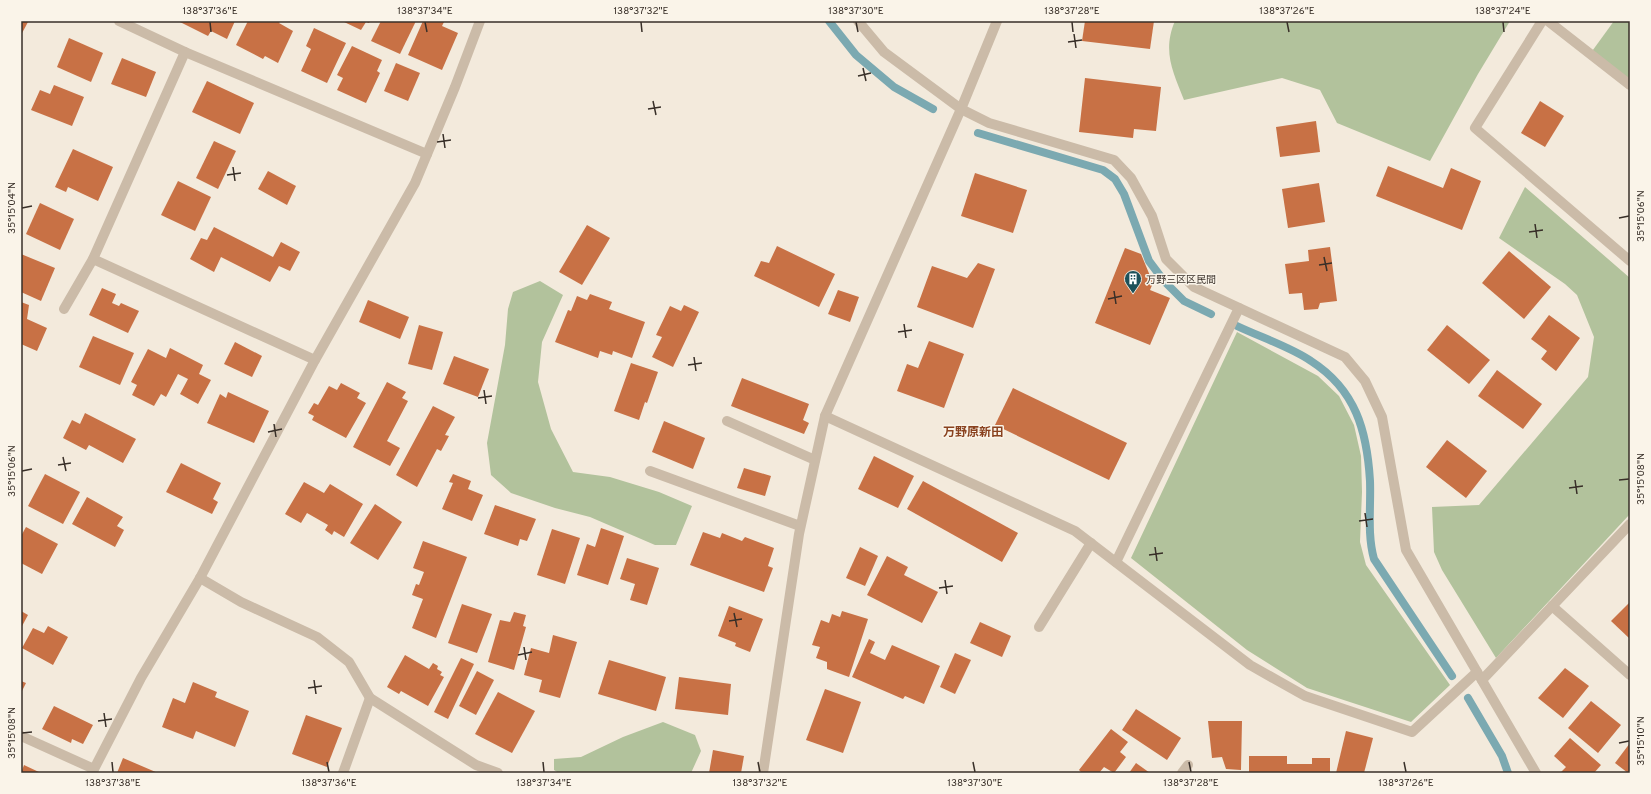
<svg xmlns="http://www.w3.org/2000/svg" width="1651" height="794" font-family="Overpass,'Noto Sans JP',sans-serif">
	<rect width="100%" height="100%" fill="#f3eadc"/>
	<g fill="#b2c29c">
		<path d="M1175 21H1510L1478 74 1430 161 1337 123 1320 90 1282 78 1184 100C1173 72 1162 51 1175 21Z"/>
		<polygon points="1614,21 1630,21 1630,85 1590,54"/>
		<polygon points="1525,187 1630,278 1630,514 1496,658 1442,570 1434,552 1432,507 1479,505 1588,377 1594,337 1577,295 1565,284 1499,238"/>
		<polygon points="540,281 563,295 542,342 538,382 551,429 573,472 610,477 659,492 692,506 676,545 655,545 590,517 555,508 511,493 491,475 487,443 505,345 508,309 513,292"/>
		<polygon points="1237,332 1318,376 1339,396 1354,425 1361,456 1362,492 1360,542 1366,565 1450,685 1411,722 1307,688 1247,650 1131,558"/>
		<polygon points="663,722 695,735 701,751 691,773 559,773 554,770 554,759 581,757 623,737"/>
	</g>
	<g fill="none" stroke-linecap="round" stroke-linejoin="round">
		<g stroke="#7ba9b1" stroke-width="8">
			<polyline points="829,21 856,55 894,87 933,109"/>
			<polyline points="978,133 1103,170 1115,179 1124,194 1149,261 1164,281 1184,301 1211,314"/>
			<path d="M1237 326C1260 337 1291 347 1311 361 1356 390 1367 431 1370 481 1371 507 1367 534 1374 559L1452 676"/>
			<polyline points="1468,698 1502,756 1508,773"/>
		</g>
	</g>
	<g fill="#c87145">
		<polygon points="21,21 28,22 21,35"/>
		<polygon points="178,21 235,21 227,39 211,31 208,36"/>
		<polygon points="248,21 280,21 279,23 293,31 278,63 265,56 263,59 236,45"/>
		<polygon points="342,21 370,21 369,23 366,22 361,30"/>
		<polygon points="381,21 416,21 400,54 371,41"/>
		<polygon points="423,21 440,21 444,22 442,26 458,33 442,70 408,55"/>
		<polygon points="1085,21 1154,21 1150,49 1082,41"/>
		<polygon points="314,28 346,43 327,83 301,71 311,49 306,46"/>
		<polygon points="69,38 103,53 91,82 57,67"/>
		<polygon points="352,46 382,60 377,71 380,73 366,103 337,90 343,78 337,75"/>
		<polygon points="122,58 156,72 146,97 111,84"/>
		<polygon points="396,63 420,73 408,101 384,91"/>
		<polygon points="1085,78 1161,87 1156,131 1134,129 1133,138 1079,132"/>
		<polygon points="207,81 254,103 240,134 192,112"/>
		<polygon points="54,85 84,97 72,126 31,110 40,90 50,94"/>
		<polygon points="1540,101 1564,116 1545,147 1521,133"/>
		<polygon points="1316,121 1320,152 1280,157 1276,127"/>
		<polygon points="214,141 236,151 218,189 196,178"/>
		<polygon points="73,149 113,167 98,201 68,187 66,192 55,187"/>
		<polygon points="1388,166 1443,188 1451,168 1481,181 1462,230 1376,196"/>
		<polygon points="268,171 296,186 287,205 258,189"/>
		<polygon points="975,173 1027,190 1013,233 961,216"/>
		<polygon points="178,181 211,197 195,231 161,215"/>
		<polygon points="1319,183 1325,222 1288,228 1282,189"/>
		<polygon points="40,203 74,219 60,250 26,234"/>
		<polygon points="587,225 610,238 582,285 559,272"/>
		<polygon points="214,227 273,257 281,242 300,252 290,271 279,266 270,282 221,257 214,272 190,259 201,238 207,240"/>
		<polygon points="777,246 835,274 819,307 754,276 761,261 769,263"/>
		<polygon points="1330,247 1337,301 1320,303 1318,309 1304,310 1302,293 1289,294 1285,264 1309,261 1308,250"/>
		<polygon points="1125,248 1141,254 1153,283 1150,290 1170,298 1150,345 1095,323"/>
		<polygon points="1509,251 1551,287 1524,319 1482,283"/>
		<polygon points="21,254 55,268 41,301 21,292"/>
		<polygon points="978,263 995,269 973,328 917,307 932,266 967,278"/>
		<polygon points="102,288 116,294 112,303 119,306 121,303 139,311 128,333 89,315"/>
		<polygon points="838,290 859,297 850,322 828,314"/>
		<polygon points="590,294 612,302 609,309 645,322 632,358 613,351 612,355 600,351 598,358 555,342 568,310 571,311 577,296 587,300"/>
		<polygon points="368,300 409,317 400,339 359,322"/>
		<polygon points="21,302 29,305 27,319 47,328 37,351 21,344"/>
		<polygon points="684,305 699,312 673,367 652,357 662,337 656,335 670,306 681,311"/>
		<polygon points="1549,315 1580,338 1556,371 1541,359 1547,351 1531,339"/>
		<polygon points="419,325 443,332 432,370 408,364"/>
		<polygon points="1447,325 1490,360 1469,384 1427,350"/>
		<polygon points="93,336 134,353 120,385 79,367"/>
		<polygon points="929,341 964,354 944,408 897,391 907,364 918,368"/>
		<polygon points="235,342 262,356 252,377 224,364"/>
		<polygon points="170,348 203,365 199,374 211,380 198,404 180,394 188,379 178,374 166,397 161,394 154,406 132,395 137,385 131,382 148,349 166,358"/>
		<polygon points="454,356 489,369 478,397 443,384"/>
		<polygon points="631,363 658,372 647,403 645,402 639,420 614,411"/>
		<polygon points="1497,370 1542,404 1523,429 1478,396"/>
		<polygon points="742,378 809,404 803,420 809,423 804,434 731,406"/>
		<polygon points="387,382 406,392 402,398 408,401 387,441 400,448 390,466 353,447"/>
		<polygon points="341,383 360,393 357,398 366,403 346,438 312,420 314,416 308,413 314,403 318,405 329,386 337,390"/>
		<polygon points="1013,388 1127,443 1109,480 995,425"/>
		<polygon points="228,392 269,411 254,443 207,423 220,394 226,398"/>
		<polygon points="433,406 455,417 445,435 449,436 441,451 437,449 417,487 396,475"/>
		<polygon points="85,413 136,439 123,463 89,445 86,450 63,438 72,420 80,424"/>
		<polygon points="664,421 705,438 693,469 652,452"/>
		<polygon points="1447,440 1487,471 1466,498 1426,467"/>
		<polygon points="874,456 914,476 898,508 858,489"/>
		<polygon points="181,463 221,483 213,499 218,502 212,514 166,492"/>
		<polygon points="744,468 771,476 765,496 737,488"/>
		<polygon points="45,474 80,492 63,524 28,506"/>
		<polygon points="453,474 471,481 468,489 483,495 472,521 442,509 453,483 449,482"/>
		<polygon points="923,481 1018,533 1002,562 907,509"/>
		<polygon points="304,482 324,493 330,484 363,504 344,537 334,531 332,535 325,530 328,525 307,513 301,523 285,514"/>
		<polygon points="87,497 123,517 117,526 124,530 115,547 72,524"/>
		<polygon points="375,504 402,522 378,560 350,543"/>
		<polygon points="495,505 536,519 527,541 520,539 518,546 484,534"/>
		<polygon points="26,527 58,544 42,574 21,563 21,536"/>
		<polygon points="601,528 624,536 608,585 577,575 587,544 595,547"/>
		<polygon points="552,529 580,538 565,584 537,575"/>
		<polygon points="703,532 720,538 722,533 742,541 745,537 774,548 768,566 773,568 764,592 690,565"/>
		<polygon points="423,541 467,557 436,638 412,628 423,599 412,595 416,584 419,585 424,572 413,568"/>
		<polygon points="860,547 878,556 865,586 846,578"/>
		<polygon points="887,556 908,567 904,575 938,592 922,623 867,595"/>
		<polygon points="627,558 659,568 647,605 630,600 635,584 620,579"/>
		<polygon points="1630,602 1630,639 1611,621"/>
		<polygon points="462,604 492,614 477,653 448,643"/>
		<polygon points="729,606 763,619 750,652 735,646 736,643 718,636"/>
		<polygon points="21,611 28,615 21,628"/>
		<polygon points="842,611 868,619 849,677 827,669 827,662 816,658 820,647 812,645 821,620 829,623 832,614 840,617"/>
		<polygon points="514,612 526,615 523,626 526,627 514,670 488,662 500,620 510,622"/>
		<polygon points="980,622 1011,636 1002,657 970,643"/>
		<polygon points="48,626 68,637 53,665 22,648 33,628 44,633"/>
		<polygon points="553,635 577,642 560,698 539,692 542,680 524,675 531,648 549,653"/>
		<polygon points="869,639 875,642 870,653 885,660 892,645 940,666 924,704 905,696 903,699 852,677"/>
		<polygon points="955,653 971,660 955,694 940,687"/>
		<polygon points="405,655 429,669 433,663 438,666 437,669 442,672 440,675 444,677 428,706 401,691 399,694 387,687"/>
		<polygon points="461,658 474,664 448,719 434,712"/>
		<polygon points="609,660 666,677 656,711 598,694"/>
		<polygon points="1565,668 1589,686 1563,718 1538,698"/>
		<polygon points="477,671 494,680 476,715 459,706"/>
		<polygon points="679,677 731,684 728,715 675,709"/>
		<polygon points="21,681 26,683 21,693"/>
		<polygon points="193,682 217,692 215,697 249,711 235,747 196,731 193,739 162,727 173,698 185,703"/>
		<polygon points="825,689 861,702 843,753 806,740"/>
		<polygon points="498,692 535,711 512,753 475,734"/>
		<polygon points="1591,701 1621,725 1598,753 1568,728"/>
		<polygon points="54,706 93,725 83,744 72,739 71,743 42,729"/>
		<polygon points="1136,709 1181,738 1167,760 1122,730"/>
		<polygon points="306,715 342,728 327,767 292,754"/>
		<polygon points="1208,721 1242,721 1241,770 1226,769 1222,757 1212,758"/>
		<polygon points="1111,729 1128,742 1120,752 1126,757 1114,773 1104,767 1099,773 1082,773 1079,770"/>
		<polygon points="1346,731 1373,738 1364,773 1336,773"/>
		<polygon points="1570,738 1601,765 1594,773 1560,773 1566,767 1554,756"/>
		<polygon points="1630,743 1630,773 1628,773 1615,763"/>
		<polygon points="713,750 744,756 741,773 709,773"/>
		<polygon points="1249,756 1287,756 1287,764 1312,764 1312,758 1330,758 1330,773 1249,773"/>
		<polygon points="123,758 158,773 117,773"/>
		<polygon points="1136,763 1150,773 1129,773"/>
		<polygon points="24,765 41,773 21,773"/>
	</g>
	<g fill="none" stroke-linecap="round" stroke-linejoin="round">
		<g stroke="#cbbba8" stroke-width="10">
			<polyline points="119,21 185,52 427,154"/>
			<polyline points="858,21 884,52 961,109 989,123 1114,160 1131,178 1152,216 1166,259 1194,287 1345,357 1365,381 1382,417 1406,550 1536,773"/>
			<polyline points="1542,21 1475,128 1630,261"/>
			<polyline points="1548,21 1630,85"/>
			<polyline points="93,259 315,360"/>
			<polyline points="64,309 93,259 185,52"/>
			<polyline points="825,416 1075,531 1250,665 1305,696 1412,732 1477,672"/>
			<polyline points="727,421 815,460"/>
			<polyline points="650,471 800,526"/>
			<polyline points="1116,562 1239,308"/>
			<polyline points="200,578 241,602 317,637 349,662 370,698 476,765 498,773"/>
			<polyline points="1552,606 1630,675"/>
			<polyline points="1039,627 1091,543"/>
			<polyline points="1482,680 1630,524"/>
			<polyline points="21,736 94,769"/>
			<polyline points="92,773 141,678 200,578 315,360 415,183 455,87 480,21"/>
			<polyline points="343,773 370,698"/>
			<polyline points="763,773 799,534 825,416 961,109 997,21"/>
			<polyline points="1182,773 1188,765"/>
		</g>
	</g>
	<path fill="none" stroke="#382f28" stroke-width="1.5" d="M210 22 211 32M425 22 427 32M641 22 642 32M856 22 858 32M1072 22 1073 32M1287 22 1289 32M1503 22 1504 32M1074 34 1076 48M1068 42 1082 40M863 68 866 81M858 76 871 73M653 101 656 115M648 109 661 107M443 134 445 148M437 142 451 140M233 167 235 181M227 175 241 173M22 208 32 206M1619 218 1629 216M1535 224 1537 238M1529 232 1543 230M1324 257 1327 271M1319 265 1332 263M1114 291 1116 304M1108 299 1122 296M904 324 906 338M898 332 912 330M694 357 696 371M688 365 702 363M484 390 486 404M478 398 492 396M274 424 276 437M268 432 282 429M63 457 66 471M58 465 71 463M22 471 32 469M1575 480 1577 494M1619 480 1629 479M1569 488 1583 486M1365 513 1367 527M1359 521 1373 519M1155 547 1157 561M1149 555 1163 553M945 580 947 594M939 588 953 586M734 613 737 627M729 621 742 619M524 647 526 660M518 655 532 652M314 680 316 694M308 688 322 686M104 713 106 727M98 721 112 719M22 733 32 732M1619 743 1629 741M112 762 113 772M327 762 329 772M543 762 544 772M758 762 760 772M973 762 975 772M1189 762 1191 772M1404 762 1406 772"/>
	<defs>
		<symbol id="building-pin" viewBox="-11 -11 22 30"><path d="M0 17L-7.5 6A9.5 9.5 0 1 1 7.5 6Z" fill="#1d515a" stroke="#faf4e9"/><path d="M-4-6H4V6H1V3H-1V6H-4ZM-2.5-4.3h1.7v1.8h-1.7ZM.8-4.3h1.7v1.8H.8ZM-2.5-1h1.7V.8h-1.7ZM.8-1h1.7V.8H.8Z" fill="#fff"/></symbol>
	</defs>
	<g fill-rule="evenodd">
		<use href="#building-pin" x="1123" y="269" width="20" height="27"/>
	</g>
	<g text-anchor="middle" stroke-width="3" stroke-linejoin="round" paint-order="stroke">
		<g font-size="10" fill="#382f28" stroke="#faf4e9" text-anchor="start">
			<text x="1146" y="283">万野三区区民間</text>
		</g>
		<g font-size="12" font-weight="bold" fill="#89421f" stroke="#faf4e9">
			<text x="973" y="436">万野原新田</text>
		</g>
	</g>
	<rect width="1651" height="794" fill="none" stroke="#faf4e9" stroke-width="44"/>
	<rect x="22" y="22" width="1607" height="750" fill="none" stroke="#382f28" stroke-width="1.5"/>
	<g font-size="10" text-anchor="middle" fill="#382f28">
		<text x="210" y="14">138°37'36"E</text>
		<text x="425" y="14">138°37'34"E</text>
		<text x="641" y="14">138°37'32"E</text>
		<text x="856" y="14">138°37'30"E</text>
		<text x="1072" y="14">138°37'28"E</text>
		<text x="1287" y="14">138°37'26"E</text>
		<text x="1503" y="14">138°37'24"E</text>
		<text transform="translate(11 208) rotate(-90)" y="4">35°15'04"N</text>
		<text transform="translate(1640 216) rotate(-90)" y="4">35°15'06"N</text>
		<text transform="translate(11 471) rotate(-90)" y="4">35°15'06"N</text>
		<text transform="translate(1640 479) rotate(-90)" y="4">35°15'08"N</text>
		<text transform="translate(11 733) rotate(-90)" y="4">35°15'08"N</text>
		<text transform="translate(1640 741) rotate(-90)" y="4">35°15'10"N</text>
		<text x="113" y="786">138°37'38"E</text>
		<text x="329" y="786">138°37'36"E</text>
		<text x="544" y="786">138°37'34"E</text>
		<text x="760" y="786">138°37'32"E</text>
		<text x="975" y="786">138°37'30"E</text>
		<text x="1191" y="786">138°37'28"E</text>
		<text x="1406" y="786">138°37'26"E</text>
	</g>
</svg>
